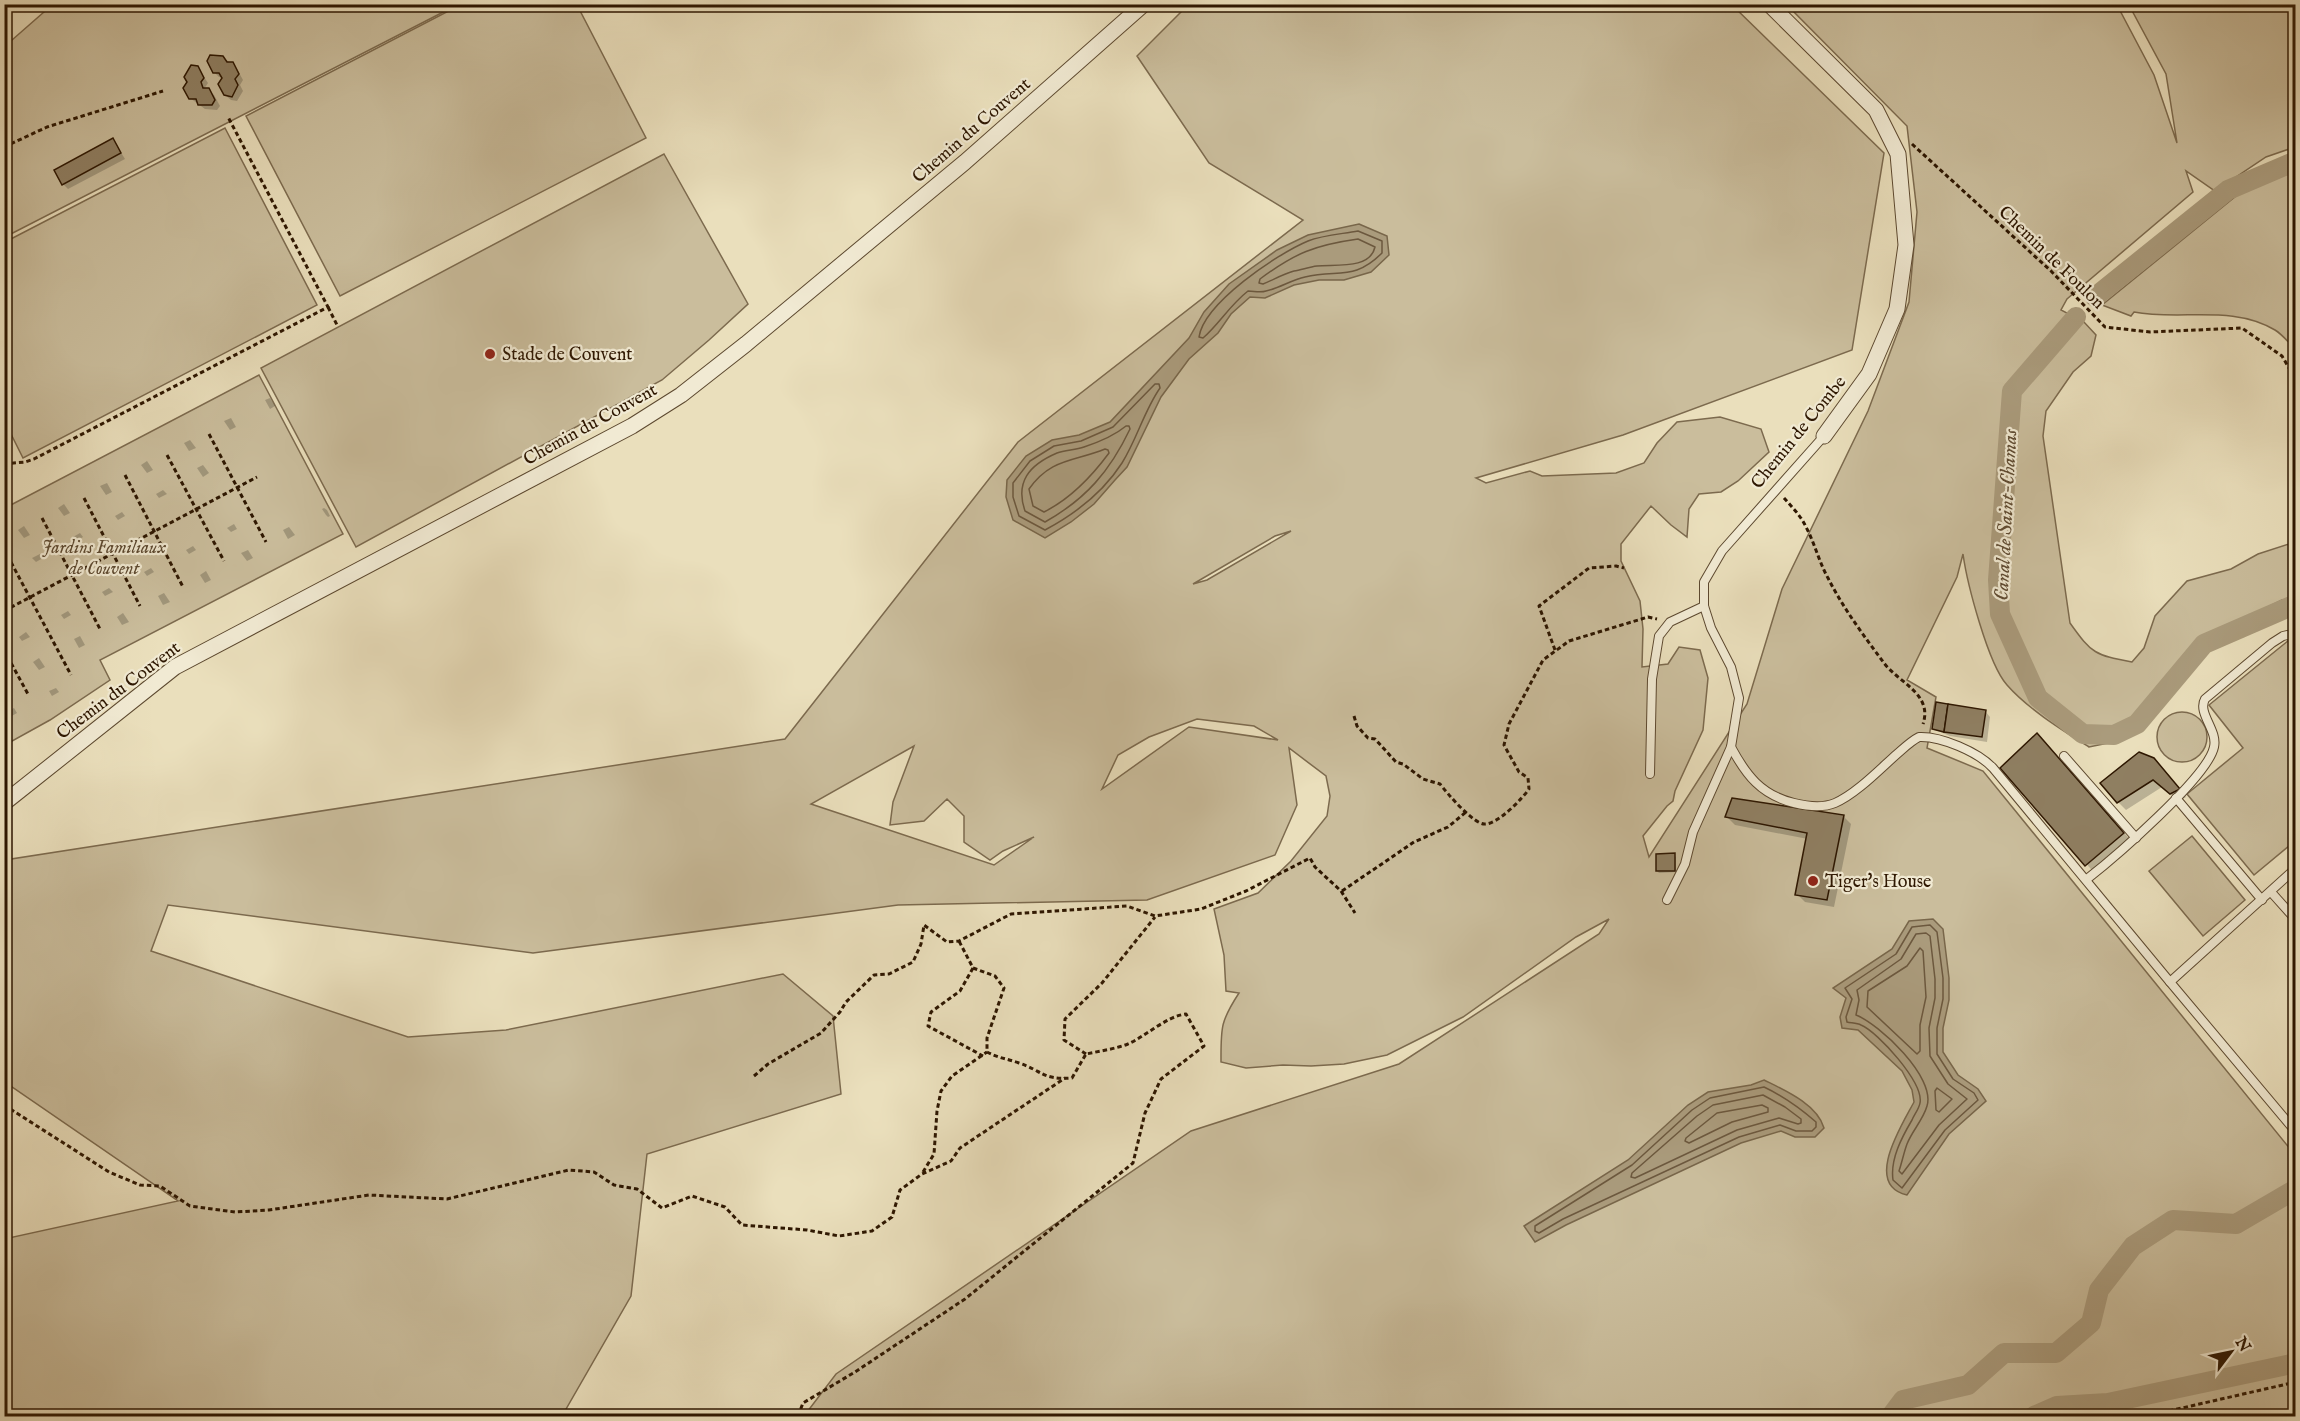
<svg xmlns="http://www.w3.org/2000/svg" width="2300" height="1421" font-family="'IM FELL English',serif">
	<rect width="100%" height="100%" fill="#eadfbc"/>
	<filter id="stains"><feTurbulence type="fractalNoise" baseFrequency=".00333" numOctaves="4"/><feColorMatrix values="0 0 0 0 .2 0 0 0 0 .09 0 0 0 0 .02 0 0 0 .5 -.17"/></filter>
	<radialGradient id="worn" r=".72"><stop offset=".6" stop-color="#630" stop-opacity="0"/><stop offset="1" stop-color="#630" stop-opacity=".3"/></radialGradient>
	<g fill="#cabd9c" stroke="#7c6a4e" stroke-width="1.5" fill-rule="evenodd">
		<polygon points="52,5 457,5 5,237 4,47"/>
		<polygon points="460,5 577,5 646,138 340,296 246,116"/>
		<path d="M1188 5H1732L1884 153 1852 350 1623 435 1476 478 1486 483 1530 471 1542 476 1616 473 1644 463 1657 443 1677 422 1720 417 1761 429 1769 452 1738 481 1721 492 1699 494 1689 509 1687 537 1671 525 1651 506 1621 544V561L1640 601 1643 629 1642 667 1668 664 1679 647 1700 650 1708 678 1703 730 1675 791 1673 801 1667 806 1643 836 1649 857 1747 704 1782 589 1868 411 1909 302 1917 212 1907 126 1787 5H2117L2154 75 2177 143 2166 74 2129 5H2295V147L2266 157 2215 191 2186 171 2193 192 2067 299 2061 310 2084 322 2096 335 2091 356 2073 372 2046 411 2043 436 2070 623C2092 654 2095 655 2132 662L2144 648 2155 616 2187 581 2231 569 2258 554 2295 542V602L2282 600 2201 640 2133 734 2118 741 2089 747C2062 730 2028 709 2007 685 1988 664 1967 583 1963 554L1957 577 1907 680 1936 697 1927 748 1983 771 2295 1155V1416H804L836 1374 1191 1131 1399 1064 1599 934 1609 919 1576 937 1463 1017 1387 1055 1344 1064 1311 1066 1283 1065 1246 1068 1221 1062C1221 1028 1220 1022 1239 993L1226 991 1224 955 1214 909 1258 893 1291 861 1327 816 1330 796 1326 776 1289 748 1297 805 1275 855 1147 900 898 905 533 953 168 905 151 951 408 1037 506 1030 783 974 833 1016 841 1094 647 1154 631 1296 562 1416H5L4 1239 178 1201 5 1082V860L785 739 1018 442 1303 220 1209 163 1137 56ZM1291 531 1207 580 1193 584 1275 536ZM1197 719 1254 726 1278 740 1189 727 1102 789 1118 755 1149 737ZM914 746 893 802 890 825 924 821 947 799 964 816V842L990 860 1003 851 1034 837 994 865 811 804Z"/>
		<polygon points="225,128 317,305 23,458 5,422 5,242"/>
		<polygon points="664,154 748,304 709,340 662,380 356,547 261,368"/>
		<path d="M2295 171V349C2289 343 2283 335 2275 330 2232 304 2180 321 2134 312L2131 316 2102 305 2241 192Z"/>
		<polygon points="259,375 343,534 100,660 110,680 50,720 5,745 5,508"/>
		<polygon points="2294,636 2295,841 2254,875 2187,794 2243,748 2209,705"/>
		<circle cx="2182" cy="737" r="25"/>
		<polygon points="2192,836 2245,900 2203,936 2149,871"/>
	</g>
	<g fill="#aa9b7c" stroke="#78664a" stroke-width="1.5">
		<polygon points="1359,224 1387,236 1389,255 1371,272 1344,280 1319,280 1294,285 1265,298 1250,297 1231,314 1218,333 1189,359 1161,397 1127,467 1115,480 1094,504 1071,522 1045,538 1013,520 1006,497 1007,480 1026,456 1052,440 1079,435 1110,422 1189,338 1204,312 1229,284 1277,250 1308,235"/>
		<path d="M1933 919 1943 929 1949 978V1000L1943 1028V1052L1958 1075 1978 1089 1986 1101 1949 1134 1907 1195C1863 1185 1902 1125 1914 1102L1912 1090 1902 1071 1858 1030 1842 1028 1840 1017 1846 998 1833 988 1892 949 1909 921Z"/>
		<path d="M1764 1080C1784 1090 1817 1104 1824 1128L1815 1137H1795L1781 1131 1741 1143 1566 1225 1535 1242 1524 1226 1628 1160 1688 1105 1708 1092 1751 1085Z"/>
	</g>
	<g fill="#0003">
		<polygon points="223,57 237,69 243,80 240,85 243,91 237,101 231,100 225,95 224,78 219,77 214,72"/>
		<polygon points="197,67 208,83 204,89 208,90 214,95 220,106 217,110 205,109 190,98"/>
		<polygon points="113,140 125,159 68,189 63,184"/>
		<polygon points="270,398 275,406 270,409 265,400"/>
		<polygon points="231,418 236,427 230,430 224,421"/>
		<polygon points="190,440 196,448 189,451 184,443"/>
		<polygon points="147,461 153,470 147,473 141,465"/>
		<polygon points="203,465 209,473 203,477 197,468"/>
		<polygon points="107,483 112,492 106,495 100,486"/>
		<polygon points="163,490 167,494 159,498 156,494"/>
		<polygon points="64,504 70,513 64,516 58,508"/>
		<polygon points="324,508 327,510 330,516 328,517 326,515 322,509"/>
		<polygon points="122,512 125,516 118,520 115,516"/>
		<polygon points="234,524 237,529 231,532 227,528"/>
		<polygon points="24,526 30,535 24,538 18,530"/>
		<polygon points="289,527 295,535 288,539 283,530"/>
		<polygon points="80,533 83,537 76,541 73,537"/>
		<polygon points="193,546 196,550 189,554 186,550"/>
		<polygon points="248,550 253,558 247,561 241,553"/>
		<polygon points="40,554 43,558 36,562 32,558"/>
		<polygon points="151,568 154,572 147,576 144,572"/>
		<polygon points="206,571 211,580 205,583 200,575"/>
		<polygon points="109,588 113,592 105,596 102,592"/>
		<polygon points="164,593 170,602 163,605 158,596"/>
		<polygon points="68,611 71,615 64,619 61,615"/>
		<polygon points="123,613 129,622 122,625 117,617"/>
		<polygon points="26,632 30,637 22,641 19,637"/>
		<polygon points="80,636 85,645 79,648 74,639"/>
		<polygon points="39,658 45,667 39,670 33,662"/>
		<polygon points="56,688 59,692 52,696 49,691"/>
		<polygon points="14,708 17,713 10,717 6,712"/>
		<polygon points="1985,711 1990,717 1987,742 1950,736 1933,729"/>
		<polygon points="2048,746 2134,844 2097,876 2002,768"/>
		<polygon points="2161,768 2186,797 2179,801 2162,787 2126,810 2118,802"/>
		<polygon points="1843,816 1851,824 1834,907 1805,902 1797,894 1808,839 1735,825 1727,817"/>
		<polygon points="1674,855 1676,857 1676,872 1659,873 1657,871"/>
	</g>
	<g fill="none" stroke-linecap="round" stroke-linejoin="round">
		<g stroke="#6c583e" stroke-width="1.5">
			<path d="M1358 231 1382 241V253C1354 281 1339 269 1305 277 1291 280 1280 288 1266 291 1260 293 1254 291 1248 291 1230 305 1219 324 1203 338L1199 337C1204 303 1277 254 1308 241 1323 235 1342 234 1358 231Z"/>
			<path d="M1358 239 1375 247C1370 270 1334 264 1317 266 1309 267 1301 270 1294 271 1283 274 1273 280 1263 284L1259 283 1260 279C1295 253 1315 245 1358 239Z"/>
			<path d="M1155 384H1159L1160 388C1144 411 1137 439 1122 463 1104 491 1075 514 1045 530L1019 516 1013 497V483L1030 461 1054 446 1081 441 1113 427Z"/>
			<path d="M1126 426H1129L1130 429C1110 471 1086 499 1045 522L1025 511C1015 482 1029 465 1057 453 1065 450 1075 450 1084 447 1099 442 1114 436 1126 426Z"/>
			<path d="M1105 449 1108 450 1109 453C1092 476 1070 499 1044 512L1033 506 1029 489C1051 458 1073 462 1105 449Z"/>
			<path d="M1930 925 1937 932 1943 978V999L1937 1028V1054L1953 1079 1974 1093 1978 1100 1945 1130 1902 1188 1893 1180C1890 1159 1902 1137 1912 1120 1914 1115 1919 1109 1920 1103 1924 1083 1878 1032 1861 1025 1857 1023 1851 1023 1847 1022L1846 1017 1852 999 1845 988 1896 954 1912 927Z"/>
			<path d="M1926 933 1930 936 1935 979V998L1929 1028 1930 1056 1948 1084 1967 1099 1939 1125 1902 1174 1899 1171C1902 1162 1904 1152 1907 1144 1912 1131 1923 1120 1927 1106 1936 1077 1879 1024 1856 1015L1859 1000 1857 990 1901 959 1916 934Z"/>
			<polygon points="1920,948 1923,951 1926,997 1920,1025 1920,1051 1917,1054 1867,1007 1868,991 1907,966"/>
			<path d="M1764 1087C1783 1096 1800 1108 1816 1122V1127L1812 1131H1796L1780 1125 1739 1137 1563 1219 1539 1233 1535 1231V1226L1632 1165 1692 1110 1710 1098Z"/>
			<polygon points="1937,1088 1952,1099 1939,1112 1936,1110 1935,1091"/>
			<polygon points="1763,1095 1785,1107 1801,1119 1801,1123 1798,1124 1779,1118 1737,1130 1635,1178 1631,1177 1632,1173 1697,1116 1713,1105"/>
			<polygon points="1762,1105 1768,1108 1768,1112 1732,1122 1689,1143 1685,1141 1686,1138 1717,1113"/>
		</g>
		<g stroke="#aa9b7c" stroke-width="20">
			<polyline points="2095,297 2228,190 2296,161"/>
			<polyline points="2076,317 2012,391 1998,580 2000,614 2038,698 2083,734 2114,735 2137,724 2204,644 2296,604"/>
			<polyline points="1891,1416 1903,1400 1968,1385 2004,1353 2056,1353 2091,1323 2099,1290 2133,1246 2173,1220 2236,1224 2296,1189"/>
			<polyline points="2034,1416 2057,1406 2108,1403 2296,1363"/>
		</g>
	</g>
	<g fill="#8f7f62" stroke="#2d1600" stroke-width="1.5">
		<polygon points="210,55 223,56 227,62 233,62 239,74 235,79 238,85 232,97 224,95 218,84 222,78 219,73 213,73 207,61"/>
		<polygon points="191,65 198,66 204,78 201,82 203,88 209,88 215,100 212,105 198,105 196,99 189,99 183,88 187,82 184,77"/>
		<polygon points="113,138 121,153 62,185 54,170"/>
		<polygon points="1936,702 1948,704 1944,732 1932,729"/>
		<polygon points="1948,704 1986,710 1982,737 1944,732"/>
		<polygon points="2037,733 2124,833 2085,866 2000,768"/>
		<polygon points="2139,752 2154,758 2180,789 2170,794 2153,780 2117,803 2100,783"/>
		<polygon points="1732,798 1844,815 1827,900 1795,895 1807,833 1725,817"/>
		<polygon points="1675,853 1675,871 1656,871 1656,854"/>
	</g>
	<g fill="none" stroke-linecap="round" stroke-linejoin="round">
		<defs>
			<g id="lane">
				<path d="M1731 747C1746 775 1761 795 1794 803 1806 806 1823 808 1835 803 1856 794 1880 769 1897 754 1904 748 1911 741 1919 737 1941 736 1978 752 1993 768L2170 982 2296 868"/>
				<polyline points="2064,756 2136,838"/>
				<polyline points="1650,774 1652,679 1659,636 1670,622 1704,606"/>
				<polyline points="2176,798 2262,900"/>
				<path d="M2087 879C2114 858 2208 777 2214 747 2218 730 2197 713 2205 699L2272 643 2283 636 2296 633"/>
				<polyline points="2271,892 2296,920"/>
				<polyline points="1667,900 1685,864 1693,832 1731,747 1739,698 1731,667 1711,628 1704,606 1704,582 1722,551 1824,436"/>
				<polyline points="2170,982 2296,1132"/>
			</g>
			<g id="street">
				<polyline points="1769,4 1876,110 1898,154 1906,245 1897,309 1869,374 1824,436"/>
				<polyline points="4,803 175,667 632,426 681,395 746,344 965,162 1144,4"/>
			</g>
		</defs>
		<use href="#lane" stroke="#5c482f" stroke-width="10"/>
		<use href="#street" stroke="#5c482f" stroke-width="17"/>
		<g stroke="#2d1600" stroke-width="3" stroke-dasharray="4.5 3" stroke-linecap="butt">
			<polyline points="1912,144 2051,271 2105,327 2150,332 2242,328 2282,356 2296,380"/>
			<polyline points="4,147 47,127 163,91"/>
			<polyline points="328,307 338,327"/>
			<polyline points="209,434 266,542"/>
			<polyline points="167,455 224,561"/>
			<polyline points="4,464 25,462 34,459 328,307 228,117"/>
			<polyline points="125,475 183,587"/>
			<polyline points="84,498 140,606"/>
			<path d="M1784 498C1792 507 1801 516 1806 527 1815 544 1819 562 1828 578 1843 608 1864 636 1884 663 1899 683 1933 694 1923 724"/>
			<polyline points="42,518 100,629"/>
			<polyline points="4,549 71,675"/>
			<polyline points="4,611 257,477"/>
			<polyline points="4,650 29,696"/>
			<polyline points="1555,650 1539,606 1589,568 1616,566 1624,568"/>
			<path d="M1354 716 1357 726 1368 738 1375 739 1396 762 1403 764 1423 779 1440 784C1447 793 1474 825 1485 824 1498 824 1522 799 1529 789L1528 778 1519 772 1504 745 1509 724 1543 660 1569 641 1648 617 1657 619"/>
			<polyline points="1342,891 1414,842 1448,827 1466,812"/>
			<polyline points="973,968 960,991 931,1012 928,1026 983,1056"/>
			<polyline points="1086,1054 1064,1040 1065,1019 1102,983 1155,917"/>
			<polyline points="754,1076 768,1064 821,1033 840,1012 846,1002 874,975 889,974 913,962 921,944 924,925 947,942 959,941 1011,914 1127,906 1155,916 1201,909 1246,891 1310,858 1315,867 1341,891 1355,913"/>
			<polyline points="4,1105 109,1172 140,1185 160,1186 190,1206 235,1212 269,1210 369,1195 447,1199 569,1170 594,1172 614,1185 637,1189 662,1208 692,1196 725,1207 742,1225 807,1230 839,1236 872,1231 892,1217 900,1190 922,1174 951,1161 960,1148 1065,1078"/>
			<polyline points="923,1172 934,1154 937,1111 941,1091 952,1076 987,1052"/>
			<path d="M798 1416 803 1403 855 1372 965 1299 1133 1163 1145 1113 1161 1079 1204 1046 1186 1014C1167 1016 1146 1036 1128 1044 1115 1049 1100 1051 1086 1054L1072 1078C1042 1080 1043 1071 1019 1063 1008 1059 998 1058 987 1052V1038L1004 988 995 976 973 968 959 941"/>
			<polyline points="2147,1416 2296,1382"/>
		</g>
		<use href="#lane" stroke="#f1ead3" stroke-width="8"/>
		<use href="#street" stroke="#f1ead3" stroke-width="15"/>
	</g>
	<g fill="#8f2418" stroke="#f1ead3" stroke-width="2">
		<circle cx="490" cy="354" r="6"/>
		<circle cx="1813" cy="881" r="6"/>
	</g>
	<g text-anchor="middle" stroke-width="4.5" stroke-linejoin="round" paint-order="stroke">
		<g font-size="18" fill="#2d1600" stroke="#f1ead3">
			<text transform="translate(971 130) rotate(-41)" y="6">Chemin du Couvent</text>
			<text transform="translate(2052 257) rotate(44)" y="6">Chemin de Foulon</text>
			<text transform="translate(590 424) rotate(-29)" y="6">Chemin du Couvent</text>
			<text transform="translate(1798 432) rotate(-51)" y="6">Chemin de Combe</text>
			<text transform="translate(118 690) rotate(-37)" y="6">Chemin du Couvent</text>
		</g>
		<g font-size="18" fill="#2d1600" stroke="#f1ead3" text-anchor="start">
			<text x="502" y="360">Stade de Couvent</text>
			<text x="1825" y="887">Tiger's House</text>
		</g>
		<g font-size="18" font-style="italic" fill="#5c482f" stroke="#f1ead3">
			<text x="104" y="553">Jardins Familiaux<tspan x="104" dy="21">de Couvent</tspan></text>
		</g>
		<g font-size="20" font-style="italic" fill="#5f4b32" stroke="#f1ead3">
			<text transform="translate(2005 515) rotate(-87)" y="7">Canal de Saint-Chamas</text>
		</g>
	</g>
	<rect width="2300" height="1421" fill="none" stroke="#eadfbc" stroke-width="24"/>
	<rect x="6" y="6" width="2288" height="1409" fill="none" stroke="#2d1600" stroke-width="3"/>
	<rect x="12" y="12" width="2276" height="1397" fill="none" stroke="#2d1600" stroke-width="1.5"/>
	<g transform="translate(2231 1352) rotate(58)" stroke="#f1ead3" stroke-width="4.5" paint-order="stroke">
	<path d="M0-4.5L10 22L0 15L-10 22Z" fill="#2d1600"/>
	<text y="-9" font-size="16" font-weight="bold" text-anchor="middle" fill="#2d1600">N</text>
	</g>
	<rect width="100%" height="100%" filter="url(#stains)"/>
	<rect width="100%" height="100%" fill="url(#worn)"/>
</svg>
